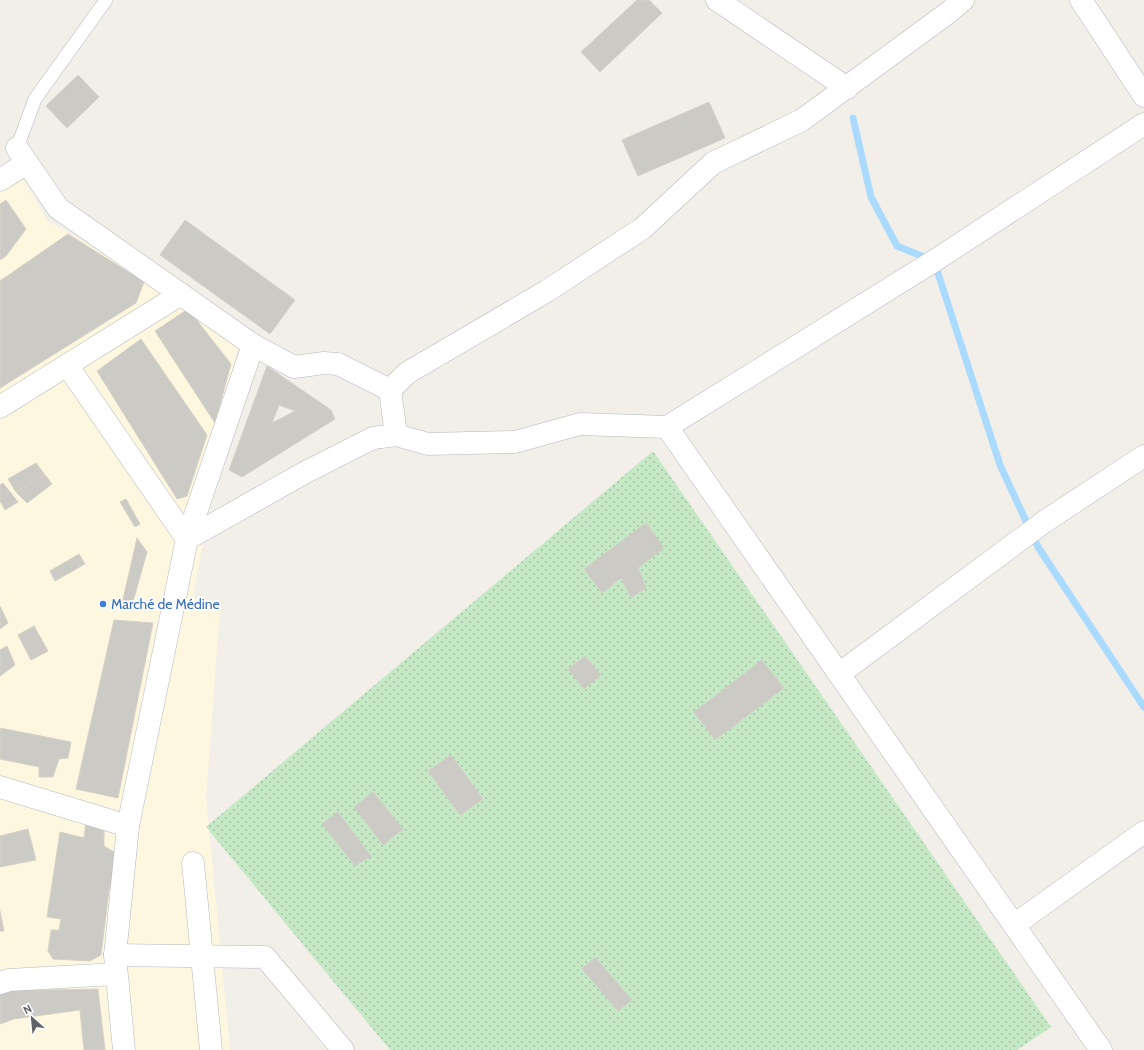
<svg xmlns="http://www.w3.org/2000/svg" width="1144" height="1050" font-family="Cabin,sans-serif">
	<defs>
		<pattern id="park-dots" width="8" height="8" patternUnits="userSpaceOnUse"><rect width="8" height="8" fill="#c5e8c5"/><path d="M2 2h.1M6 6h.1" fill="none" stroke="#a3c0a4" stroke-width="1.8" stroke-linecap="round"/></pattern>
	</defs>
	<rect width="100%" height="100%" fill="#f1efe8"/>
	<polygon fill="#fef7e0" points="12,161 48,221 162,288 238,344 193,598 220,609 206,798 230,1050 0,1050 0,169"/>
	<polygon fill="url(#park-dots)" points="653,451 1051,1027 1017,1050 390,1050 206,827"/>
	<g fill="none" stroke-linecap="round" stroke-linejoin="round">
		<polyline stroke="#aadaff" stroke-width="7" points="853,118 871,197 897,246 934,261 1000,465 1038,547 1144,707"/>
	</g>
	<g fill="#cccac5" stroke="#d6d1c6" fill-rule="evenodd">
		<polygon points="637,0 649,0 662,13 600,72 581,52"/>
		<polygon points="78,75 99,97 67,128 46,106"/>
		<polygon points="709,102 725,138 638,176 622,140"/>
		<polygon points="6,200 26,229 6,256 0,260 0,204"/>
		<polygon points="185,220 295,300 270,334 160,255"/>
		<polygon points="68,234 144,282 136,303 0,388 0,281"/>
		<polygon points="188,309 231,364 215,423 155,331"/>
		<polygon points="141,339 207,435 187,496 177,499 97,371"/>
		<path d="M267 366 331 410 335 419 242 477 229 470ZM279 405 295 411 272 423Z"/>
		<polygon points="36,463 45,475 16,492 8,479"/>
		<polygon points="45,475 52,484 27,503 16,492"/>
		<polygon points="3,483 18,502 5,510 0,501 0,485"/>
		<polygon points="126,499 140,524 135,527 120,502"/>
		<polygon points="646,523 664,548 638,568 646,588 631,598 621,578 602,593 584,569"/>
		<polygon points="137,538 147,552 132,605 122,604"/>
		<polygon points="79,554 85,564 55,581 50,571"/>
		<polygon points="0,606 8,623 0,629"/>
		<polygon points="114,620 153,623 118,798 76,789"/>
		<polygon points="34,626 48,651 31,660 18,635"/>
		<polygon points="7,646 15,665 0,676 0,650"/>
		<polygon points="585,656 601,675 584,689 568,669"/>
		<polygon points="762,660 784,688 715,740 694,712"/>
		<polygon points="0,728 71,742 68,758 59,759 53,777 39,777 39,767 0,759"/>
		<polygon points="451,755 483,799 460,815 428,771"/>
		<polygon points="373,792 403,829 383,845 354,807"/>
		<polygon points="338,812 371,856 355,866 322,824"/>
		<polygon points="86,822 104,826 104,846 121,856 115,867 109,890 101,955 90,961 53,959 48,951 51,930 59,930 61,919 47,917 60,832 84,838"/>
		<polygon points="28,829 36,860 0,867 0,836"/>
		<polygon points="0,911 4,931 0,931"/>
		<polygon points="595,957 632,1000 618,1011 582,969"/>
		<polygon points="98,989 105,1050 84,1050 80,1010 14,1019 0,1024 0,991"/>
	</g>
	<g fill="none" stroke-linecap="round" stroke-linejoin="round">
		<defs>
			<polyline id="service" points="17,148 35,99 106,0"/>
			<g id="minor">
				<polyline points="717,0 847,88"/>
				<polyline points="1081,0 1144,96"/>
				<polyline points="17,148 58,208 253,345 294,367 324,363 338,364 390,390"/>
				<polyline points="0,180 27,163"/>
				<polyline points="67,365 187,539 304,473 373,438 396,435 428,444 515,442 580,424 667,427 934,261 1144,124"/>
				<polyline points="0,407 181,294"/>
				<polyline points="667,427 1101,1050"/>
				<polyline points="396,435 390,390 407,373 547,291 643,228 713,163 802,120 949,12 963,0"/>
				<polyline points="839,674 1044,522 1144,456"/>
				<polyline points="0,787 128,826"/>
				<polyline points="193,863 211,1050"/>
				<polyline points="1014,925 1144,832"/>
				<polyline points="115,955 265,957 343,1050"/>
				<polyline points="0,983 9,980 116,974"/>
				<polyline points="124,1050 115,955 128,826 187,539 253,345"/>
			</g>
		</defs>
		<use href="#service" stroke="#b5b8bc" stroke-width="14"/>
		<use href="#minor" stroke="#b5b8bc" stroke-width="23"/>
		<use href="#service" stroke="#fff" stroke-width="13"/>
		<use href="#minor" stroke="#fff" stroke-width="22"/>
	</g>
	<circle fill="#3f7fe0" stroke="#fff" stroke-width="1.5" cx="103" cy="604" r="4"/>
	<g text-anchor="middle" stroke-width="3.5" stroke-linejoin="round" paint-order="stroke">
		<g font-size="14" fill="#366cbe" stroke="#fff" text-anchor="start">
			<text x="111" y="609">Marché de Médine</text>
		</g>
	</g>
	<g transform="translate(32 1018) rotate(333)" stroke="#ffffff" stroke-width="3" paint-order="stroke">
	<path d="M0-3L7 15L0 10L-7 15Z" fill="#5f6368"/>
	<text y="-6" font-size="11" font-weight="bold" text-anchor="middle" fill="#5f6368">N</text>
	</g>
</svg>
